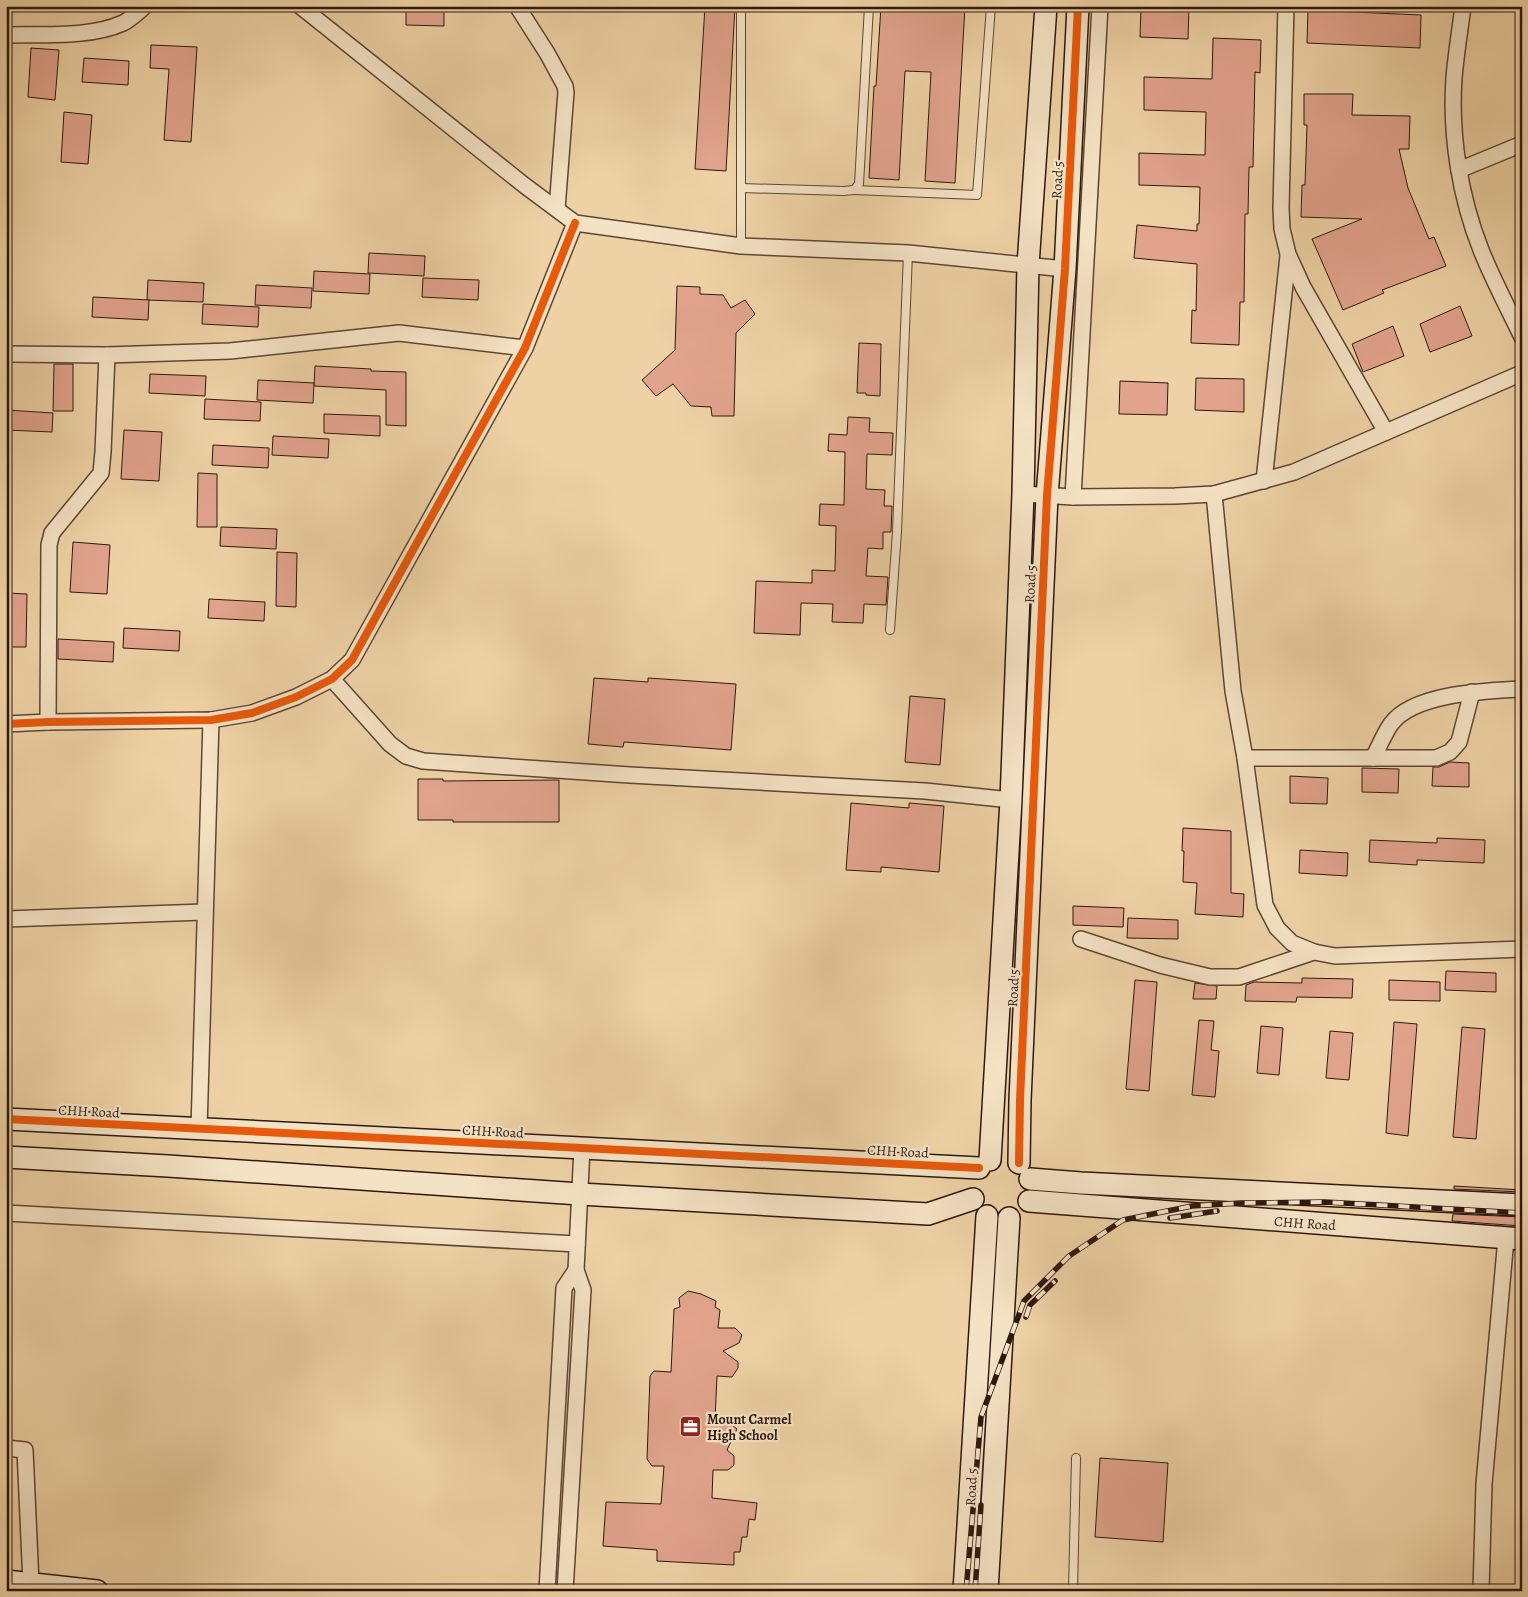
<svg xmlns="http://www.w3.org/2000/svg" width="1528" height="1597" font-family="Alegreya,serif">
	<rect width="100%" height="100%" fill="#eed2a5"/>
	<filter id="stains"><feTurbulence type="fractalNoise" baseFrequency=".004" numOctaves="4"/><feColorMatrix values="0 0 0 0 .2 0 0 0 0 .09 0 0 0 0 .02 0 0 0 .5 -.17"/></filter>
	<radialGradient id="worn" r=".72"><stop offset=".6" stop-color="#630" stop-opacity="0"/><stop offset="1" stop-color="#630" stop-opacity=".3"/></radialGradient>
	<g fill="#e1a38c" stroke="#2d1810">
		<polygon points="406,6 444,6 444,26 406,25"/>
		<polygon points="705,6 735,6 726,171 695,169"/>
		<polygon points="881,6 965,6 955,183 925,181 931,72 905,71 899,180 869,178 874,86 876,86"/>
		<polygon points="1141,6 1189,6 1188,39 1140,37"/>
		<polygon points="1308,10 1421,15 1420,48 1307,43"/>
		<polygon points="1213,38 1261,40 1260,73 1255,72 1253,167 1249,167 1248,214 1245,214 1244,302 1240,302 1239,345 1191,343 1192,310 1196,311 1197,264 1134,258 1137,225 1197,231 1197,224 1199,224 1200,187 1139,185 1139,153 1205,155 1206,112 1144,110 1144,77 1212,79"/>
		<polygon points="151,45 197,47 191,142 164,140 169,69 150,68"/>
		<polygon points="31,48 59,50 55,100 28,97"/>
		<polygon points="84,58 129,61 128,85 82,82"/>
		<polygon points="1304,94 1353,94 1352,115 1410,116 1409,149 1399,149 1408,188 1429,239 1434,237 1446,266 1382,290 1384,293 1343,310 1312,239 1362,219 1301,217 1302,185 1305,185 1307,125 1304,125"/>
		<polygon points="64,112 92,115 88,164 61,162"/>
		<polygon points="369,253 425,256 424,276 368,273"/>
		<polygon points="314,271 370,274 369,294 313,291"/>
		<polygon points="423,278 479,280 478,300 422,297"/>
		<polygon points="148,280 204,283 203,302 147,300"/>
		<polygon points="256,285 312,288 311,308 255,305"/>
		<polygon points="677,286 700,287 700,294 723,295 731,308 745,300 755,314 736,333 734,416 712,416 711,407 691,406 673,384 656,396 642,380 675,350"/>
		<polygon points="93,297 149,300 148,320 92,317"/>
		<polygon points="203,304 259,307 258,327 202,324"/>
		<polygon points="1460,306 1472,336 1430,352 1420,324"/>
		<polygon points="1393,326 1404,356 1363,372 1352,344"/>
		<polygon points="859,343 881,344 880,396 866,395 866,393 857,393"/>
		<polygon points="54,364 73,364 73,411 53,411"/>
		<polygon points="315,366 371,369 371,371 406,372 406,426 386,425 386,390 314,386"/>
		<polygon points="150,374 206,376 205,396 149,393"/>
		<polygon points="1196,378 1244,379 1244,412 1195,410"/>
		<polygon points="258,380 314,383 313,403 257,400"/>
		<polygon points="1120,381 1168,383 1167,415 1119,414"/>
		<polygon points="205,399 261,402 260,421 204,419"/>
		<polygon points="6,410 53,413 52,432 6,430"/>
		<polygon points="324,414 380,416 380,436 324,433"/>
		<polygon points="848,417 870,418 869,432 893,433 892,455 867,454 866,489 885,490 884,506 892,506 891,532 883,532 883,549 868,548 866,576 888,577 886,605 864,604 863,623 832,622 833,604 801,603 800,635 754,633 756,581 812,583 812,570 835,571 836,526 819,525 820,504 844,505 845,452 828,451 829,434 847,435"/>
		<polygon points="124,430 162,432 159,481 121,479"/>
		<polygon points="273,436 329,439 328,458 272,455"/>
		<polygon points="213,445 269,448 268,468 212,465"/>
		<polygon points="198,473 217,474 217,527 197,527"/>
		<polygon points="221,527 277,529 276,549 220,546"/>
		<polygon points="73,542 110,545 107,594 70,592"/>
		<polygon points="277,552 297,553 296,607 276,606"/>
		<polygon points="7,593 27,594 26,647 7,647"/>
		<polygon points="209,599 265,602 264,621 208,618"/>
		<polygon points="124,628 180,631 179,651 123,648"/>
		<polygon points="58,639 114,642 113,662 58,659"/>
		<polygon points="594,678 648,682 648,678 736,684 731,750 624,742 623,747 588,744"/>
		<polygon points="910,696 945,699 940,765 905,762"/>
		<polygon points="1450,762 1469,763 1469,787 1432,786 1433,767 1439,767"/>
		<polygon points="1362,768 1399,769 1398,793 1362,792"/>
		<polygon points="1290,776 1328,778 1327,804 1290,803"/>
		<polygon points="418,779 443,779 443,781 559,780 559,822 453,822 453,820 418,820"/>
		<polygon points="851,803 909,808 909,803 944,806 939,872 881,867 881,872 846,870"/>
		<polygon points="1183,828 1231,831 1231,893 1244,894 1243,917 1195,914 1197,883 1183,882 1184,851 1182,851"/>
		<polygon points="1437,838 1485,840 1484,863 1417,860 1417,865 1369,862 1370,840 1437,843"/>
		<polygon points="1300,850 1348,853 1347,876 1299,873"/>
		<polygon points="1073,906 1124,908 1123,927 1073,925"/>
		<polygon points="1128,918 1178,920 1178,939 1127,938"/>
		<polygon points="1446,971 1496,973 1496,992 1445,990"/>
		<polygon points="1302,978 1353,979 1352,998 1297,997 1296,1002 1245,1001 1246,985 1254,982 1302,983"/>
		<polygon points="1135,980 1157,982 1149,1091 1126,1089"/>
		<polygon points="1389,980 1440,982 1440,1001 1389,1000"/>
		<polygon points="1195,983 1217,986 1216,999 1193,999"/>
		<polygon points="1199,1020 1214,1021 1211,1050 1219,1051 1215,1097 1192,1095"/>
		<polygon points="1394,1022 1417,1024 1408,1136 1386,1133"/>
		<polygon points="1261,1026 1283,1028 1279,1075 1257,1073"/>
		<polygon points="1462,1027 1485,1029 1476,1139 1453,1137"/>
		<polygon points="1330,1031 1353,1033 1349,1080 1326,1078"/>
		<polygon points="1454,1186 1522,1190 1522,1192 1454,1189"/>
		<polygon points="1453,1214 1522,1217 1522,1226 1452,1221"/>
		<polygon points="688,1291 701,1294 716,1301 715,1307 720,1310 718,1328 735,1328 742,1335 739,1343 723,1351 738,1362 738,1368 732,1377 717,1376 715,1420 732,1425 737,1429 727,1450 734,1456 734,1465 728,1470 713,1470 712,1498 757,1503 755,1520 749,1519 747,1537 742,1537 740,1552 734,1552 734,1565 657,1561 657,1550 603,1546 606,1502 661,1504 664,1466 652,1466 647,1459 650,1376 654,1371 671,1372 674,1309 680,1307 679,1298"/>
		<polygon points="1100,1458 1168,1463 1163,1542 1095,1537"/>
	</g>
	<g fill="none" stroke-linecap="round" stroke-linejoin="round">
		<defs>
			<g id="lane">
				<polyline points="741,188 844,191 854,190 859,184 869,6"/>
				<polyline points="854,190 977,195 991,6"/>
				<polyline points="741,246 741,6"/>
				<polyline points="890,630 897,532 908,253"/>
				<polyline points="1073,1591 1076,1458"/>
			</g>
			<g id="street">
				<polyline points="300,6 524,185 575,223 741,246 908,253 1065,269"/>
				<polyline points="517,6 547,53 565,86 566,92 557,209"/>
				<polyline points="1286,6 1281,208 1282,229 1288,254 1303,287 1386,432"/>
				<path d="M1463 6C1460 30 1456 54 1454 78 1450 135 1460 197 1481 250 1493 280 1508 308 1522 337"/>
				<path d="M6 35C43 34 90 38 123 23 131 19 138 12 145 6"/>
				<polyline points="1459,170 1522,144"/>
				<polyline points="6,354 107,355 230,351 399,333 525,348"/>
				<polyline points="1264,481 1288,256"/>
				<polyline points="1023,494 1073,497 1175,496 1214,494 1294,472 1522,373"/>
				<polyline points="1214,494 1233,691 1245,758 1265,905 1277,928 1292,943 1314,952 1335,956 1522,949"/>
				<polyline points="1073,497 1100,6"/>
				<polyline points="332,679 390,744 406,756 423,761 630,775 925,791 1011,800"/>
				<polyline points="48,722 49,545 52,533 101,473 103,452 107,355"/>
				<polyline points="6,724 48,722 211,720 252,713 296,697 332,679 352,660 525,348 575,223"/>
				<polyline points="1245,758 1436,758 1450,752 1459,742 1472,692"/>
				<path d="M1373 758C1379 747 1384 734 1391 724 1414 693 1486 691 1522 689"/>
				<polyline points="6,919 204,912"/>
				<polyline points="1081,939 1160,965 1210,977 1239,977 1314,952"/>
				<polyline points="199,1129 211,720"/>
				<polyline points="6,1213 577,1244"/>
				<polyline points="6,1448 25,1450 31,1584"/>
				<polyline points="547,1591 564,1288 576,1270"/>
				<polyline points="565,1591 583,1290 576,1270 582,1148"/>
				<polyline points="1481,1591 1484,1484 1506,1238"/>
			</g>
			<g id="secondary">
				<polyline points="6,1119 979,1168"/>
				<polyline points="6,1157 168,1166 580,1194 928,1214 973,1199"/>
				<polyline points="990,1160 1011,800 1023,494 1028,265 1046,6"/>
				<polyline points="1019,1163 1020,1100 1047,496 1065,269 1078,6"/>
				<polyline points="1030,1179 1081,1183 1522,1205"/>
				<polyline points="1029,1201 1522,1239"/>
				<polyline points="6,1581 97,1591"/>
				<polyline points="964,1591 987,1216"/>
				<polyline points="987,1591 1009,1218"/>
			</g>
		</defs>
		<use href="#lane" stroke="#5d4635" stroke-width="10"/>
		<use href="#street" stroke="#5d4635" stroke-width="18"/>
		<use href="#secondary" stroke="#2d1810" stroke-width="24"/>
		<use href="#lane" stroke="#f4e2c4" stroke-width="8"/>
		<use href="#street" stroke="#f4e2c4" stroke-width="15"/>
		<use href="#secondary" stroke="#f4e2c4" stroke-width="21"/>
		<defs>
			<g id="rail">
				<polyline points="1170,1218 1217,1211"/>
				<polyline points="1026,1317 1030,1305 1055,1281"/>
				<polyline points="966,1591 981,1417 1024,1301 1069,1256 1123,1220 1192,1206 1241,1203 1325,1202 1522,1213"/>
				<polyline points="975,1591 981,1505"/>
			</g>
		</defs>
		<use href="#rail" stroke="#2d1810" stroke-width="5.5"/>
		<use href="#rail" stroke="#f4e2c4" stroke-width="4" stroke-dasharray="11" stroke-linecap="butt"/>
		<defs>
			<g id="cycleway">
				<polyline points="6,724 48,722 211,720 252,713 296,697 332,679 352,660 525,348 575,223"/>
				<polyline points="6,1119 979,1168"/>
				<polyline points="1019,1163 1020,1100 1047,496 1065,269 1078,6"/>
			</g>
		</defs>
		<use href="#cycleway" stroke="#f4e2c4" stroke-width="11"/>
		<use href="#cycleway" stroke="#e8590c" stroke-width="8"/>
	</g>
	<defs>
		<symbol id="office-square" viewBox="-11 -11 22 22"><rect x="-9" y="-9" width="18" height="18" rx="4" fill="#8f2418" stroke="#f4e2c4"/><path d="M-6-3h4V-5.5h4V-3h4V5H-6ZM-1-4.5V-3h2v-1.5ZM-6 0V1H6V0Z" fill="#fff"/></symbol>
	</defs>
	<g fill-rule="evenodd">
		<use href="#office-square" x="678" y="1414" width="25" height="25"/>
	</g>
	<g text-anchor="middle" stroke-width="4.5" stroke-linejoin="round" paint-order="stroke">
		<g font-size="14" fill="#2d1810" stroke="#f4e2c4">
			<text transform="translate(1057 180) rotate(-87)" y="5">Road 5</text>
			<text transform="translate(1030 584) rotate(-87)" y="5">Road 5</text>
			<text transform="translate(1013 988) rotate(-87)" y="5">Road 5</text>
			<text transform="translate(89 1111) rotate(3)" y="5">CHH Road</text>
			<text transform="translate(493 1131) rotate(3)" y="5">CHH Road</text>
			<text transform="translate(898 1151) rotate(3)" y="5">CHH Road</text>
			<text transform="translate(1305 1223) rotate(4)" y="5">CHH Road</text>
			<text transform="translate(971 1487) rotate(-87)" y="5">Road 5</text>
		</g>
		<g font-size="14" font-weight="bold" fill="#2d1810" stroke="#f4e2c4" text-anchor="start">
			<text x="707" y="1424">Mount Carmel<tspan x="707" dy="16">High School</tspan></text>
		</g>
	</g>
	<rect width="1528" height="1597" fill="none" stroke="#eed2a5" stroke-width="25"/>
	<rect x="8" y="8" width="1513" height="1582" fill="none" stroke="#2d1810" stroke-width="2.5"/>
	<rect x="12" y="12" width="1503" height="1572" fill="none" stroke="#2d1810"/>
	<rect width="100%" height="100%" filter="url(#stains)"/>
	<rect width="100%" height="100%" fill="url(#worn)"/>
</svg>
